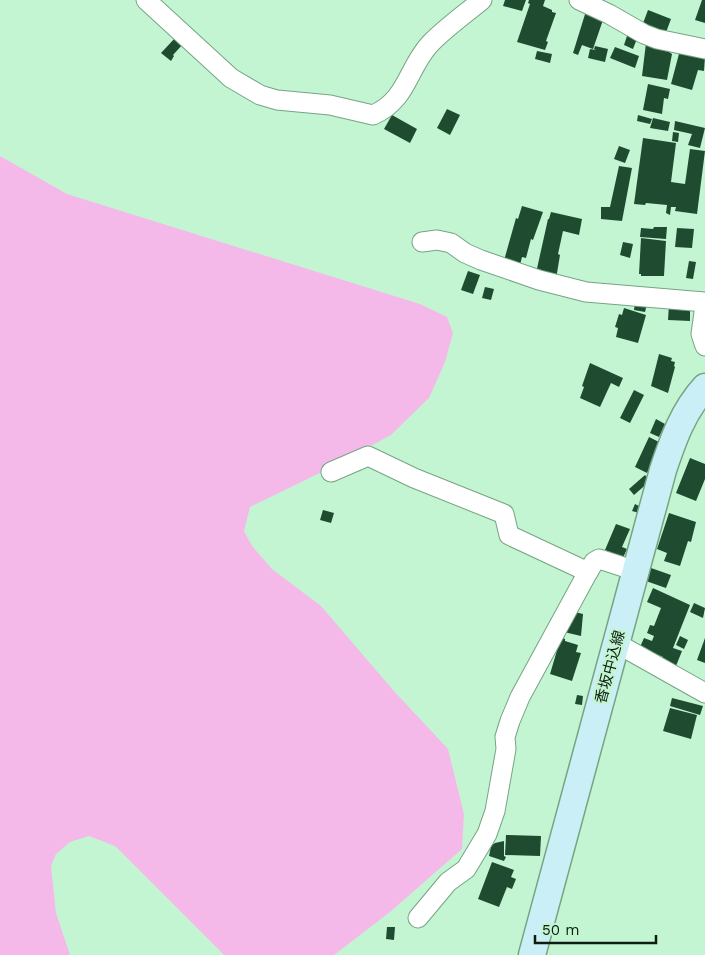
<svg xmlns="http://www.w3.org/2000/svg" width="705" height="955" font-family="'Work Sans','Noto Sans JP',sans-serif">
	<rect width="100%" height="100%" fill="#c4f5d2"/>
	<polygon fill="#f5b9e9" points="0,156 67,194 420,304 447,317 453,333 445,362 429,398 391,435 326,470 250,507 244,531 252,546 272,569 321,606 393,690 448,749 464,814 462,849 390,912 334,955 224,955 115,846 89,836 70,842 56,854 51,866 56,913 70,955 0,955"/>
	<g fill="#1f4c30">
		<polygon points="505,0 526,0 522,11 503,6"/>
		<polygon points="529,0 545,0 543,6 552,10 552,12 556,13 546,41 548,42 545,50 517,42 530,4 528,3"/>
		<polygon points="702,0 705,0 705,23 695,20"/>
		<polygon points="648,10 671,19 665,35 642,26"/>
		<polygon points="586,11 604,17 593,49 582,45 578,55 573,53"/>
		<polygon points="628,33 638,36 633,49 624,45"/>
		<polygon points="175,38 183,44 173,55 174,56 171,61 161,53"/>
		<polygon points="646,43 671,47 669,52 672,54 667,80 642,76"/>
		<polygon points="595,46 608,49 605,62 588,58 590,49 596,50 594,49"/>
		<polygon points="615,47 639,56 635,68 610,58"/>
		<polygon points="680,50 705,57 704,71 698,70 692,90 671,84"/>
		<polygon points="537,51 552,54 550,63 535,59"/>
		<polygon points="648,84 670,89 668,99 664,98 662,114 643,110"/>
		<polygon points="447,109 460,115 450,135 437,128"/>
		<polygon points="392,115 417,129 410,143 384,129"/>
		<polygon points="638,115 652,119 650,124 637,121"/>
		<polygon points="653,118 670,122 668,131 650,128"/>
		<polygon points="675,121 705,128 700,148 688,145 692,134 674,130"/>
		<polygon points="673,132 679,133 678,142 672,141"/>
		<polygon points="643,138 676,143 671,182 685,184 690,149 705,151 697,214 675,211 676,207 671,207 670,215 666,213 667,205 646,203 645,205 634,204"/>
		<polygon points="619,146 630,150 625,163 614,159"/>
		<polygon points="619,166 632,168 622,221 601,219 601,207 610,207"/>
		<polygon points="522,206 543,212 533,240 531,239 526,258 522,257 519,269 503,264 516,218 518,219"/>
		<polygon points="551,212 582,219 579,235 563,231 558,254 560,255 556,279 536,273 548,219 549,219"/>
		<polygon points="654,227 667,227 666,239 640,237 641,228 653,229"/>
		<polygon points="677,228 694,229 692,248 675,247"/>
		<polygon points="641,238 666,241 664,276 641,276 641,274 639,274"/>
		<polygon points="623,242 633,244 630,258 620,255"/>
		<polygon points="689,261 696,262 693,279 686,278"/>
		<polygon points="468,271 480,275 473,294 461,290"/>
		<polygon points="485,287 494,289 491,300 482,298"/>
		<polygon points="635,302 647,304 645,312 634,310"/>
		<polygon points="669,304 690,306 690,321 668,320"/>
		<polygon points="624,308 646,315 638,343 616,337 618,328 615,327 619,314 622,315"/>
		<polygon points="659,354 672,358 671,361 675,362 674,366 675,367 668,393 651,386"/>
		<polygon points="590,363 623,378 619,387 611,383 600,407 580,398 584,387 582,386"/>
		<polygon points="634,390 644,395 630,423 620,418"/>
		<polygon points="656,419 665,424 659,437 650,433"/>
		<polygon points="649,437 661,443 647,473 635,467"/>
		<polygon points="690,458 705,464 705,479 696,501 676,493"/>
		<polygon points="645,475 650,481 634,495 629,489"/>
		<polygon points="635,504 641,507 639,513 632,511"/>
		<polygon points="323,510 334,513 331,523 320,520"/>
		<polygon points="669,513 696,522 691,542 688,541 680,566 664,561 667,553 657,549"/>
		<polygon points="616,524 630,529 622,547 627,549 622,560 609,554 610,552 605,550"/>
		<polygon points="651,568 671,575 666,588 646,581"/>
		<polygon points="653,588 690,605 673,648 682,651 676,666 662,661 663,657 640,647 644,638 652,641 654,636 647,633 650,625 654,626 661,608 647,602"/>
		<polygon points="694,603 705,608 703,618 690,612"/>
		<polygon points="575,612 583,614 581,636 564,632"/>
		<polygon points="680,636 688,640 684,649 676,645"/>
		<polygon points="561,637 565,639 565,641 578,645 576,652 581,653 572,681 550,674"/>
		<polygon points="705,638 705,663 697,660"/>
		<polygon points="577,695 583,696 582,705 575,704"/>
		<polygon points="672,698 703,706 700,715 670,706"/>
		<polygon points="670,708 697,715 691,739 663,731"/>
		<polygon points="506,835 541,836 540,856 505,855"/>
		<polygon points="504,841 504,856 506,857 504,861 489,856 491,846 495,843"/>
		<polygon points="492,862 514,870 511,877 516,879 512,889 507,887 499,907 478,899"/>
		<polygon points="387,927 395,927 394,940 386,939"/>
	</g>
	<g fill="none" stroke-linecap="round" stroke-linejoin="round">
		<defs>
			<g id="minor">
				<path d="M146 0 231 78 260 95 277 100 330 105 373 115C407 100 407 70 429 45 445 28 464 15 482 0"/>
				<polyline points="579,0 609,14 644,34 657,39 705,49"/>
				<polyline points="422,242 437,240 451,243 465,253 481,260 539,280 586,292 705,302"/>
				<polyline points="705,305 701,334 705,346"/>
				<polyline points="331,472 368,456 414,478 504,514 509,535 588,572"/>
				<polyline points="616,643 705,693"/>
				<polyline points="418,918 448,882 466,869 487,834 495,811 506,749 505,737 510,721 520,697 588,572 594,562 599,559 636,571"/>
			</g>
			<path id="secondary" d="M532 955 663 470C673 440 683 411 705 387"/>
		</defs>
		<use href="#minor" stroke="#75a483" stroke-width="21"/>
		<use href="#secondary" stroke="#75a483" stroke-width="29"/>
		<use href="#minor" stroke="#fff" stroke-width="19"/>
		<use href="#secondary" stroke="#cbeff6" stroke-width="26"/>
	</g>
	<g text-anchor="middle" stroke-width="5" stroke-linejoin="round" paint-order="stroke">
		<g font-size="15" fill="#0c1e12" stroke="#c4f5d2">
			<text transform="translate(610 667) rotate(-75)" y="5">香坂中込線</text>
		</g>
	</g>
	<path d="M535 935v8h121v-8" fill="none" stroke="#0c1e12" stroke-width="2.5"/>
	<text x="542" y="935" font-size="15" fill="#0c1e12" stroke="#c4f5d2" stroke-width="4" paint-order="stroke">50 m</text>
</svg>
